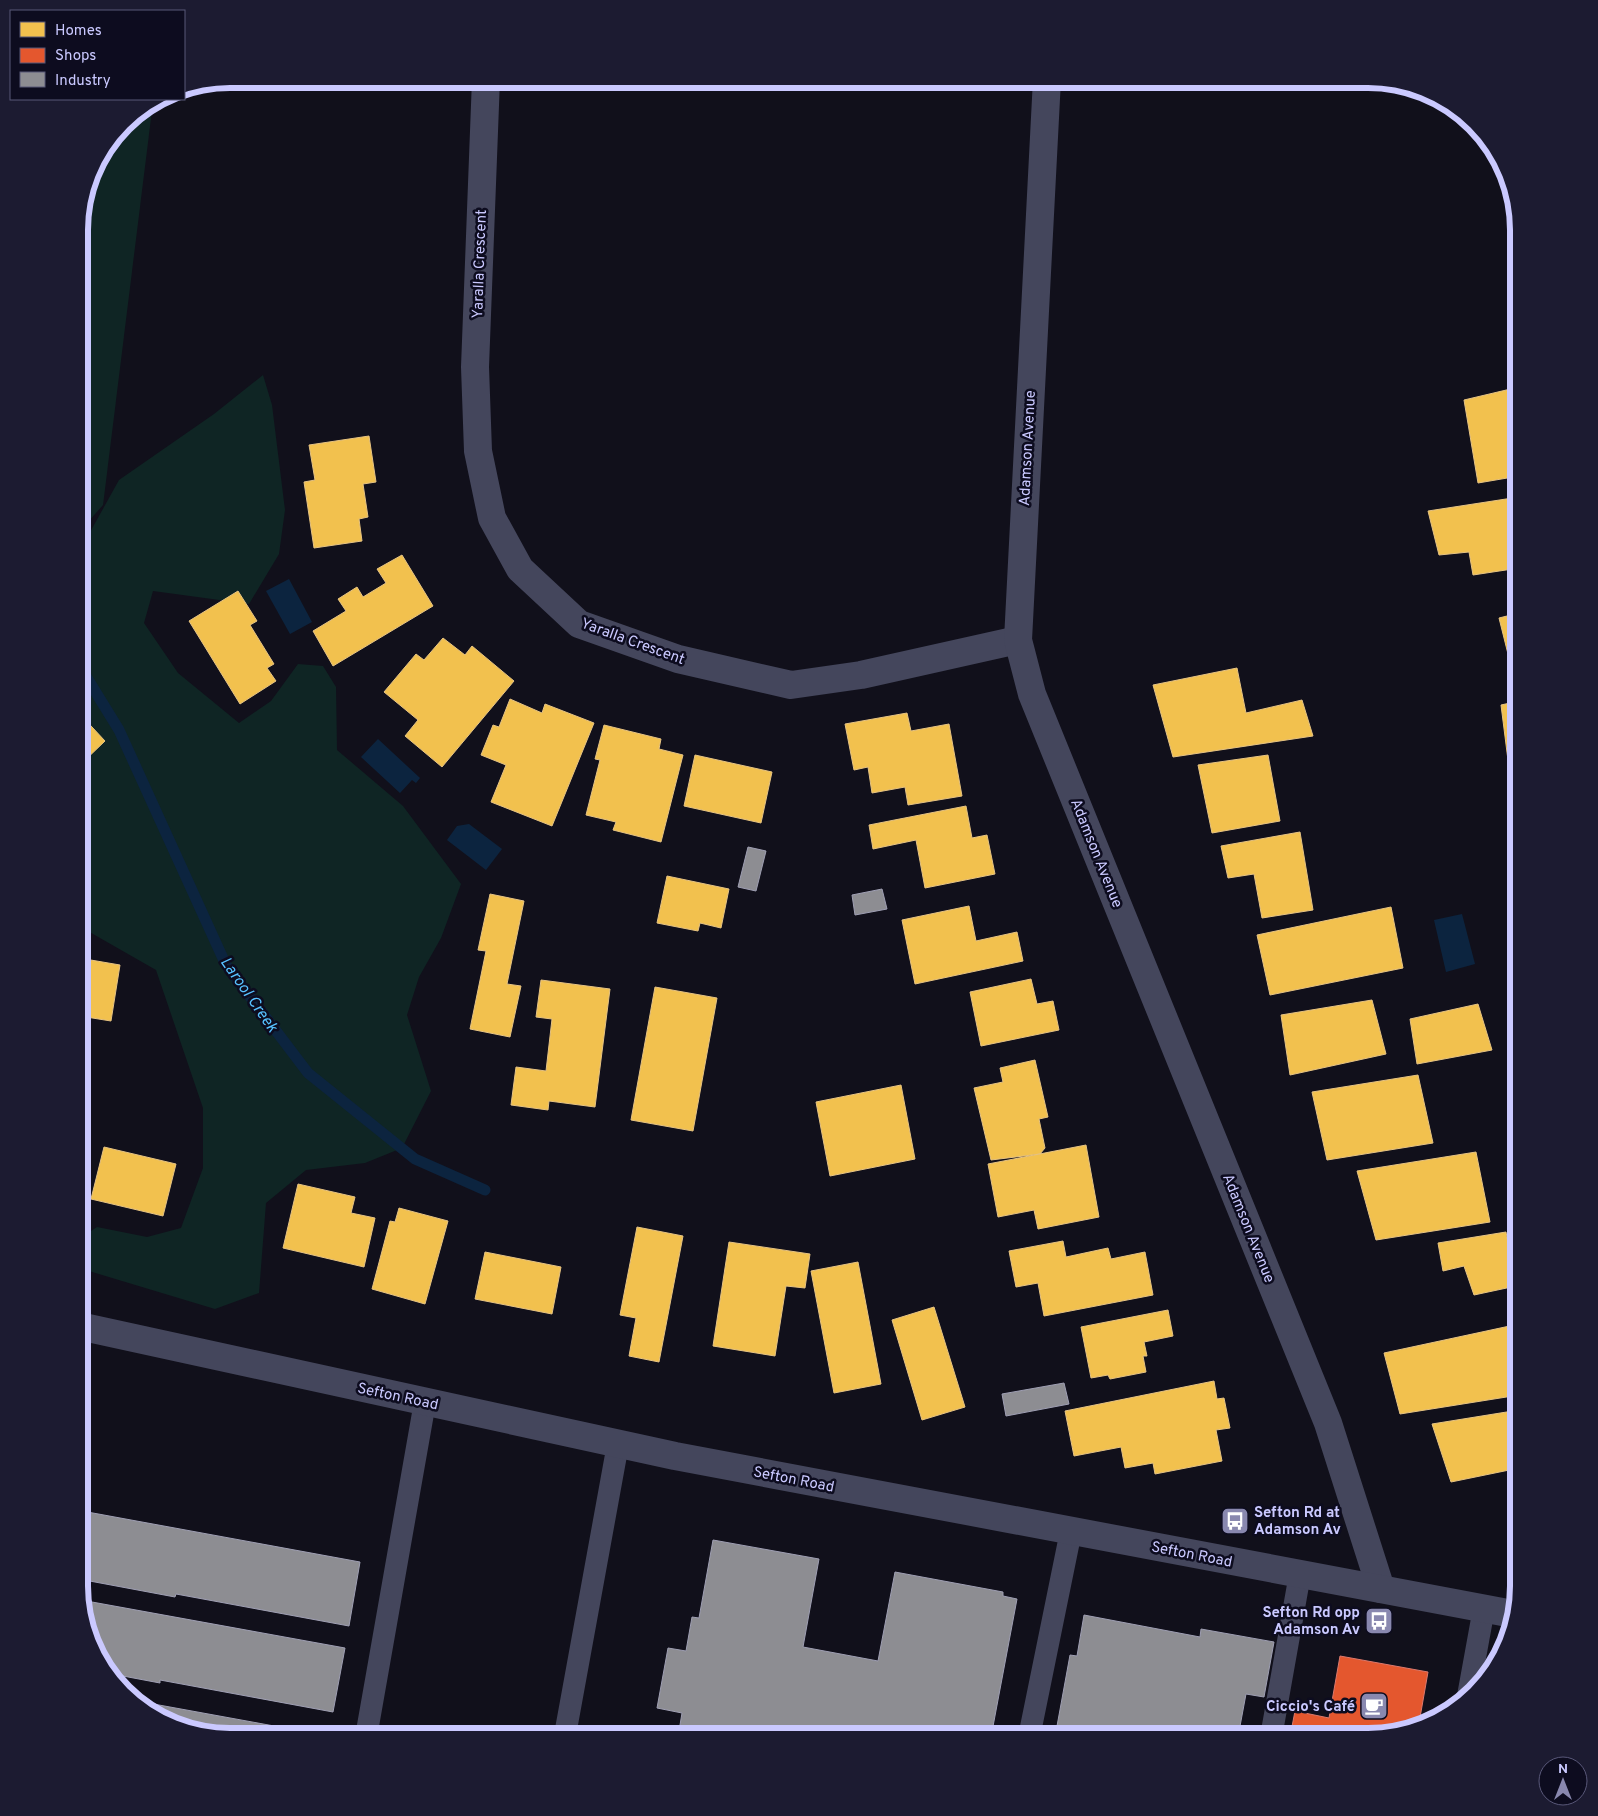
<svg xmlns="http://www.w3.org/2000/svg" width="1598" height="1816" font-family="Overpass,sans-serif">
	<rect width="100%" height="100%" fill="#11101b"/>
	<g fill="#0f2524">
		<polygon points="153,102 103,505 79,532 79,220 94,163 130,116"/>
		<polygon points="263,375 272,405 285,510 279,554 249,604 153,591 144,623 178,673 239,723 271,701 298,664 323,666 336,687 337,750 403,806 461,884 441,938 419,977 407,1015 431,1091 402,1148 365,1163 306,1170 266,1203 259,1293 215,1309 79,1268 79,1239 97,1227 147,1237 181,1228 203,1168 203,1108 156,970 79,926 79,552 119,480 214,414"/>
	</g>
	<g fill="#0c243f">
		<polygon points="289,579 312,622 290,634 266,591"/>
		<polygon points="378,739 420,778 416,783 412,780 400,793 361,757"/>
		<polygon points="469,824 502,849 486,870 447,840 457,826"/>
		<polygon points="1462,914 1475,964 1446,972 1434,920"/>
	</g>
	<g fill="#f2c14e" stroke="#e6c383">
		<polygon points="1519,387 1519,476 1478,483 1464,400"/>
		<polygon points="369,436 376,482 363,484 368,517 359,519 362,541 314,548 304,482 315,480 309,445"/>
		<polygon points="1519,497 1519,568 1473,575 1469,552 1439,555 1428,511"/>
		<polygon points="402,555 433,606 333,666 313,631 346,611 338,599 357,587 363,597 386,583 377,569"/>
		<polygon points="238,591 257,621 250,625 274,664 267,668 276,681 240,704 189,621"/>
		<polygon points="1519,613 1519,685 1516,686 1499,618"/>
		<polygon points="443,638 465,655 472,646 514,681 442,767 405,736 418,720 384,692 416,654 424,660"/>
		<polygon points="1237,668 1246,713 1302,700 1313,736 1173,757 1153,685"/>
		<polygon points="510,699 542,713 545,704 594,723 552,826 491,802 506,765 481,755 493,725 499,727"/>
		<polygon points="1519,701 1519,766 1509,768 1501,705"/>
		<polygon points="79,713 105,741 79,766"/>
		<polygon points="907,713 911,731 949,724 962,796 908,805 905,787 872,793 868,767 854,770 845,724"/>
		<polygon points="604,725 661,739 659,749 683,755 661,842 613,830 616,822 586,815 600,760 595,759"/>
		<polygon points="695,755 772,772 761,823 684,806"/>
		<polygon points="1268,755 1280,821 1212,833 1198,765"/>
		<polygon points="966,806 972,838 987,835 995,874 925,888 916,840 873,849 869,825"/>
		<polygon points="1300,832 1313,910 1262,918 1254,874 1228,878 1221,846"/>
		<polygon points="667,876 729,889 721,928 700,923 698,931 657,923"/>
		<polygon points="490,894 524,901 507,984 521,986 510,1037 470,1029 486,951 478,950"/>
		<polygon points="969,906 976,941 1017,932 1023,961 915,984 902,920"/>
		<polygon points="1391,907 1403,968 1270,995 1257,935"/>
		<polygon points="79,958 120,965 111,1021 80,1016 79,1023"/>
		<polygon points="1031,979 1037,1004 1053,1001 1059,1030 981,1046 970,992"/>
		<polygon points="541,980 610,989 595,1107 549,1101 548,1110 511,1105 516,1067 546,1071 552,1019 536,1017"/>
		<polygon points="655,987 717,998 693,1131 631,1120"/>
		<polygon points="1372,1000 1386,1054 1290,1075 1281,1015"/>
		<polygon points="1478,1004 1492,1050 1417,1064 1410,1019"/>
		<polygon points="1035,1060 1048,1117 1039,1119 1045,1148 1040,1154 991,1160 974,1088 1003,1082 1000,1068"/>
		<polygon points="1418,1075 1433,1143 1327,1160 1312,1092"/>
		<polygon points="901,1085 915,1159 830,1176 816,1102"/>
		<polygon points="79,1141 84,1142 79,1166"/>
		<polygon points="1086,1145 1099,1217 1038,1229 1034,1210 998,1217 988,1164"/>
		<polygon points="104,1147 176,1164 163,1216 91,1199"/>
		<polygon points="1476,1152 1490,1222 1376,1240 1357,1171"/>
		<polygon points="298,1184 355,1197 351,1213 375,1218 364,1267 283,1248"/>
		<polygon points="399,1208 448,1221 425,1304 372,1289 390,1221 395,1222"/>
		<polygon points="637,1227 683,1236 659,1362 629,1356 636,1318 620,1315"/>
		<polygon points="1506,1232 1516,1286 1474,1295 1464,1266 1443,1271 1438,1243"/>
		<polygon points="1063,1241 1066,1257 1108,1248 1111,1259 1145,1252 1153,1295 1044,1316 1038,1283 1016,1287 1009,1251"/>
		<polygon points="729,1242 810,1254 805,1288 786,1286 775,1356 713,1346"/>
		<polygon points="485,1252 561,1267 552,1314 475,1299"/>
		<polygon points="858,1262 881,1384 834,1393 811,1271"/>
		<polygon points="934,1307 965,1407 922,1420 892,1320"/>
		<polygon points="1168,1310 1173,1336 1144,1342 1147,1356 1143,1356 1146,1372 1110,1379 1108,1375 1091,1378 1081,1327"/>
		<polygon points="1519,1324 1519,1395 1400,1414 1384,1353"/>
		<polygon points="1214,1381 1217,1399 1224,1398 1230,1428 1216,1430 1222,1461 1155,1474 1153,1463 1125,1468 1121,1447 1074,1456 1065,1411"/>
		<polygon points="1519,1410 1519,1468 1451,1482 1432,1424"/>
	</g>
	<polygon fill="#e4572e" stroke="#dc796d" points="1340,1656 1428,1672 1418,1729 1368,1737 1290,1737 1295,1711 1329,1718"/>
	<g fill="#8d8d92" stroke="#9f9fb3">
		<polygon points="748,847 766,851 756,891 738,887"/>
		<polygon points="882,889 887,909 855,915 852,895"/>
		<polygon points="1064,1383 1069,1404 1006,1416 1002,1394"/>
		<polygon points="82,1511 360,1562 349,1626 176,1594 175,1597 79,1579 79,1531"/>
		<polygon points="713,1540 819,1559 803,1647 878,1661 895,1572 1003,1592 1003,1596 1017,1599 991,1737 678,1737 682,1713 657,1708 668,1648 686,1651 692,1617 699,1618"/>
		<polygon points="81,1600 345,1648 333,1712 160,1680 160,1683 107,1673 87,1634"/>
		<polygon points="1084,1615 1200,1637 1201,1629 1274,1642 1264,1697 1246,1694 1238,1737 1055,1737 1070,1655 1077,1656"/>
		<polygon points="137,1701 329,1736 328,1737 230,1737 163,1722"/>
	</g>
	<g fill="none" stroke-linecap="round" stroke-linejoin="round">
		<polyline stroke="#0c243f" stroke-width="11" points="79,665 119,730 226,965 308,1073 415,1159 485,1190"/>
		<g stroke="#44465c" stroke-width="22">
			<polyline points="1468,1696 1484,1608"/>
			<polyline points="565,1735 618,1444"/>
			<polyline points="366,1737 425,1402"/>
			<polyline points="1029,1737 1071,1531"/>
			<polyline points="1271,1737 1300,1574"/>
		</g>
		<g stroke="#44465c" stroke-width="28">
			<polyline points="486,79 475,367 478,451 492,518 520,569 579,624 678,659 791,685 861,675 1018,640"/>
			<polyline points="1047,79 1018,640 1032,694 1328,1423 1381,1589"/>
		</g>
		<polyline stroke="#44465c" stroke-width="28" points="79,1326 675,1456 1513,1614"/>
	</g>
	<defs>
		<symbol id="bus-square" viewBox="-11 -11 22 22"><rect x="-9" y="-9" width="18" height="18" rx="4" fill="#8988af" stroke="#0d0c1f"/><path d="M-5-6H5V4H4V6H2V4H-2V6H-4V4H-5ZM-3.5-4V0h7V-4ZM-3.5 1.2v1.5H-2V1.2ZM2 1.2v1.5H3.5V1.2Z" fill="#fff"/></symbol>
		<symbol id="cafe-square" viewBox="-11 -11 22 22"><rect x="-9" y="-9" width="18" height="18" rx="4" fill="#8988af" stroke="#0d0c1f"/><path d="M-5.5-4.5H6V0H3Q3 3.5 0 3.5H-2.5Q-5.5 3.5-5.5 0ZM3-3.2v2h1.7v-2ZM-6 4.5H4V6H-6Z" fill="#fff"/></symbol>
	</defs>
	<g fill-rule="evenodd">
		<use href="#bus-square" x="1219" y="1505" width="32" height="32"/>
		<use href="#bus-square" x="1363" y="1605" width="32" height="32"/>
		<use href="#cafe-square" x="1358" y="1690" width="32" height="32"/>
	</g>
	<g text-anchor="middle" stroke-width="5" stroke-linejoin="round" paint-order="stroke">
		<g font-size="15" fill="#cac9ff" stroke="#0d0c1f">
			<text transform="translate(479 264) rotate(-88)" y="5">Yaralla Crescent</text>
			<text transform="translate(1027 448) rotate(-87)" y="5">Adamson Avenue</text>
			<text transform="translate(633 641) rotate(20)" y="5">Yaralla Crescent</text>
			<text transform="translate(1097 853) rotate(68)" y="5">Adamson Avenue</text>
			<text transform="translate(1249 1228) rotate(68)" y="5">Adamson Avenue</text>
			<text transform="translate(398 1396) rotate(12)" y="5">Sefton Road</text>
			<text transform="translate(794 1479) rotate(11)" y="5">Sefton Road</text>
			<text transform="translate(1192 1554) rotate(11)" y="5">Sefton Road</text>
		</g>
		<g font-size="15" font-weight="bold" fill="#cac9ff" stroke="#0d0c1f" text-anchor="end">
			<text x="1254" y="1517" text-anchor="start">Sefton Rd at<tspan x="1254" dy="17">Adamson Av</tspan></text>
			<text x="1360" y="1617">Sefton Rd opp<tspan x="1360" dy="17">Adamson Av</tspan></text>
			<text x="1355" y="1711">Ciccio's Café</text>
		</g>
		<g font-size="16" font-style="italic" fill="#57c1ff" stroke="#0d0c1f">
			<text transform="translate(250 994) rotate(55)" y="6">Larool Creek</text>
		</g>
	</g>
	<path d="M0 0H1598V1816H0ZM230 88H1368A142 142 0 0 1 1510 230V1586A142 142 0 0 1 1368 1728H230A142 142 0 0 1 88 1586V230A142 142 0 0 1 230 88Z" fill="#1c1b31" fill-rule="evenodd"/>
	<path fill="none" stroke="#cac9ff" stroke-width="6" d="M230 88H1368A142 142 0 0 1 1510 230V1586A142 142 0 0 1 1368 1728H230A142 142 0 0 1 88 1586V230A142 142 0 0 1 230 88Z"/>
	<rect x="10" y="10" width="175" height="90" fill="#0d0c1f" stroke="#595879"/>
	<rect x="20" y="22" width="25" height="15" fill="#f2c14e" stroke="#595879"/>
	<text x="55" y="35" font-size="15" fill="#cac9ff">Homes</text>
	<rect x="20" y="48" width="25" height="15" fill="#e4572e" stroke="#595879"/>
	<text x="55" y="60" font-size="15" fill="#cac9ff">Shops</text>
	<rect x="20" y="72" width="25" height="15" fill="#8d8d92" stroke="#595879"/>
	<text x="55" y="85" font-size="15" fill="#cac9ff">Industry</text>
	<g transform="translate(1563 1781)"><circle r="24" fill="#0d0c1f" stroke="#595879"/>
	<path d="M0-4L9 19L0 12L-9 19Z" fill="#8988af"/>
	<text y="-8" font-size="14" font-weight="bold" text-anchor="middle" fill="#cac9ff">N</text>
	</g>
</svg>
